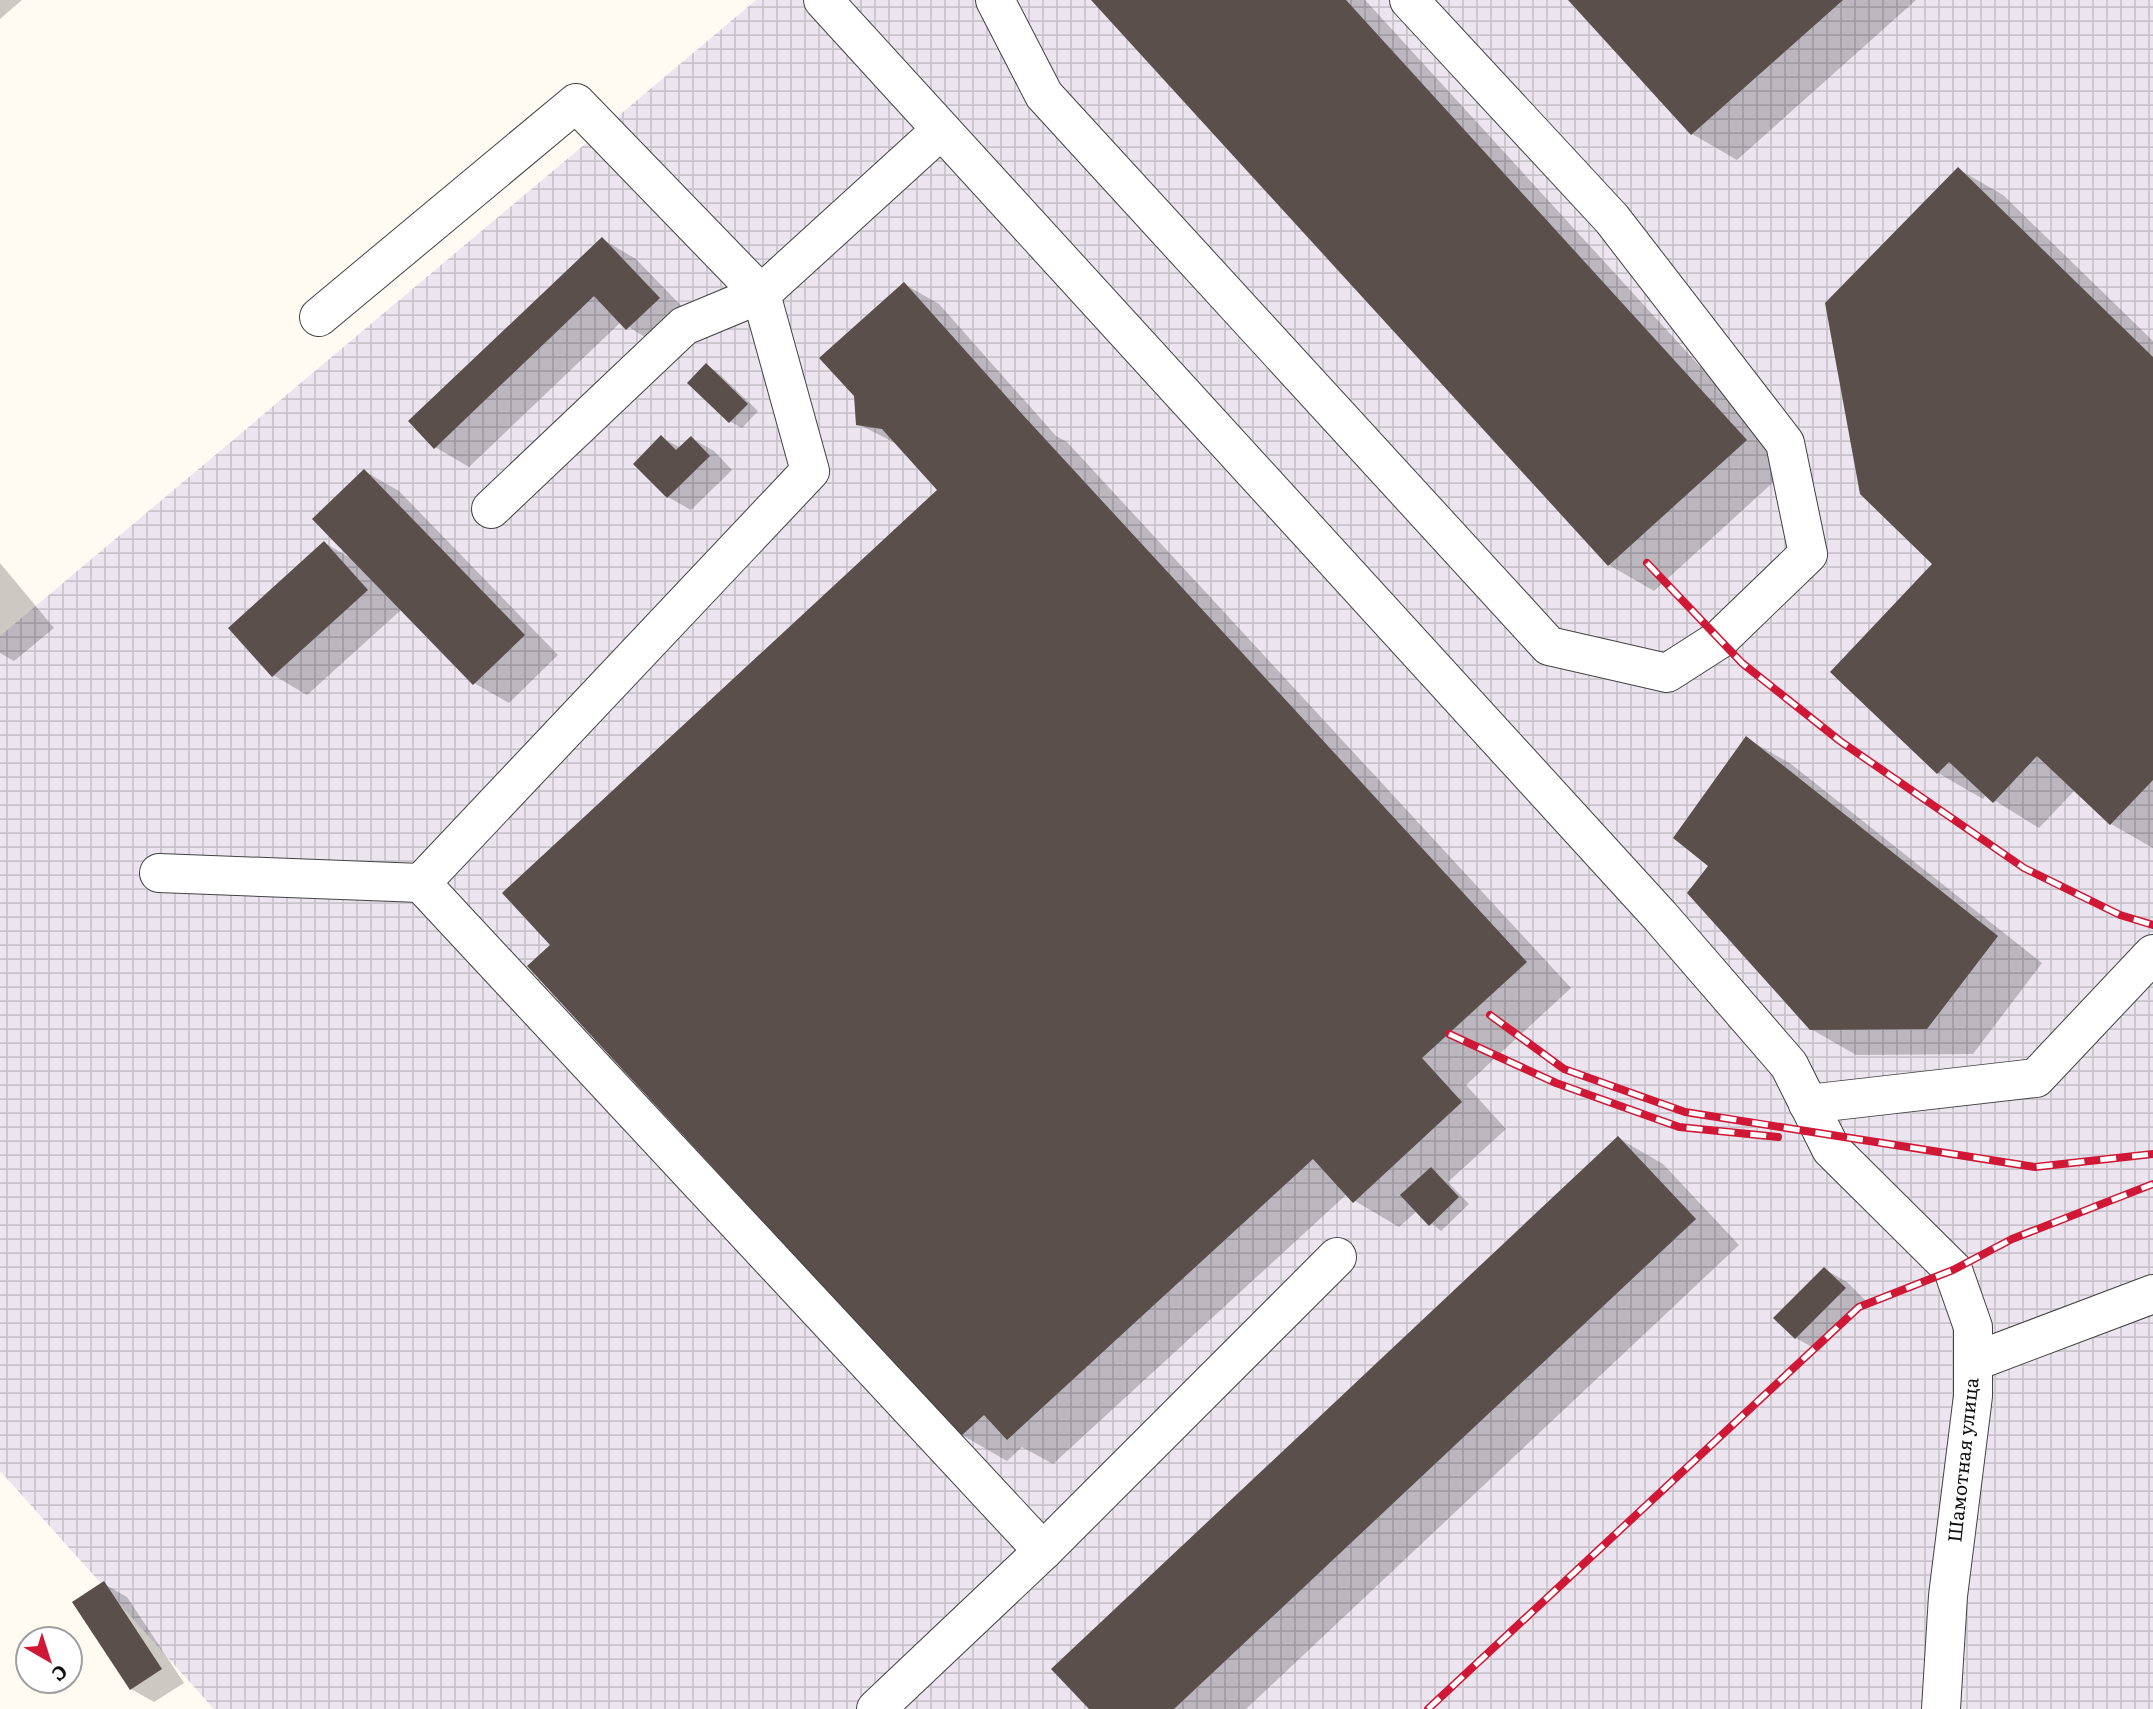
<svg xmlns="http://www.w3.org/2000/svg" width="2153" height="1709" font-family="Literata,serif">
	<defs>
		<pattern id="industrial-grid" width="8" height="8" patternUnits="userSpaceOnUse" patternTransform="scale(1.75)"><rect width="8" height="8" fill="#ece4ef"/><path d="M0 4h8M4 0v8" fill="none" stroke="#c9c3cc"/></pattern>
	</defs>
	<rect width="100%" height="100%" fill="#fffbf3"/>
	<polygon fill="url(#industrial-grid)" points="756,0 2153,0 2153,1709 214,1709 0,1471 0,636"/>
	<g fill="#0003">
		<polygon points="0,0 22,0 0,19"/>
		<polygon points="1093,0 1365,0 1791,466 1654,591 1609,565"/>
		<polygon points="1571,0 1916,0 1737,160 1692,134"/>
		<polygon points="1958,169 2003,195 2153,341 2153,848 2111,824 2075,790 2039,828 1986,795 1983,799 1938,773 1935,564"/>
		<polygon points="602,239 636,259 693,318 662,348 621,322 469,467 435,447"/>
		<polygon points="904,284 939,304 1056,436 1067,442 1571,988 1466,1085 1506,1129 1448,1182 1469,1204 1441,1231 1417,1211 1399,1227 1355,1201 1347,1194 1053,1464 1022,1447 1007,1461 962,1435 552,945 942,490 899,445 858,424"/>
		<polygon points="706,365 717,372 758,411 742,428 731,422 689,383"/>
		<polygon points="662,438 681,448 691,438 714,451 732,470 691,510 668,497"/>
		<polygon points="364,471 399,491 558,655 509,703 474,683 402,609 307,695 273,675 325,543 352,559"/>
		<polygon points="0,563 54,628 14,661 0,653"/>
		<polygon points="1746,738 1791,764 2042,963 1973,1054 1856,1055 1811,1029 1710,865"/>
		<polygon points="1618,1138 1663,1164 1739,1245 1246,1709 1091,1709"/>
		<polygon points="1824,1269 1847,1282 1867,1302 1819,1351 1796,1338"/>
		<polygon points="104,1584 127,1597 184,1683 154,1702 131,1689"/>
	</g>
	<g fill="#5a4f4b">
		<polygon points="1091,0 1346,0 1747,440 1608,566"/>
		<polygon points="1568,0 1843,0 1691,135"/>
		<polygon points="1958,167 2153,357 2153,780 2110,825 2037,756 1993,803 1949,762 1937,774 1830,672 1932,564 1860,494 1825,303"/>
		<polygon points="602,237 660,298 626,330 594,296 434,449 408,421"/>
		<polygon points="904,282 1022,414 1527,962 1422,1058 1462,1102 1353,1203 1313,1159 1007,1440 984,1415 961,1436 527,966 550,945 502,893 937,490 882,429 856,425 854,396 819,358"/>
		<polygon points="706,363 748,404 729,423 687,383"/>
		<polygon points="661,435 676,450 691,436 710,456 667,498 633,464"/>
		<polygon points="364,469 525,635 473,685 312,519"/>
		<polygon points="324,541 368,590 272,677 228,628"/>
		<polygon points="1746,736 1998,936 1927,1029 1810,1030 1687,893 1708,866 1673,838"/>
		<polygon points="1618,1136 1696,1219 1174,1709 1089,1709 1051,1669"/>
		<polygon points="1431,1167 1459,1197 1429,1226 1400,1195"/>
		<polygon points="1824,1267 1846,1288 1795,1339 1773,1318"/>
		<polygon points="104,1581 162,1669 130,1690 72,1602"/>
	</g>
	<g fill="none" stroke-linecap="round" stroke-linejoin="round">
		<defs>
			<g id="minor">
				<polyline points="823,0 1660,916 1789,1065 1831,1149 1953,1270 1973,1327 1973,1396 1948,1596 1941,1709"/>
				<polyline points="995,0 1044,95 1549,646 1667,673 1720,639 1808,554 1785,443 1612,219 1409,0"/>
				<polyline points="319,317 576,103 761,294 810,471 421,883 1043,1551 876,1709"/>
				<polyline points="491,509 684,326 761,294 941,130"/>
				<polyline points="159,873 421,883"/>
				<polyline points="1808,1104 2036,1078 2153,954"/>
				<polyline points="1973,1362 2153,1294"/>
				<polyline points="1043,1551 1337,1257"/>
			</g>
		</defs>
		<use href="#minor" stroke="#434343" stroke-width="40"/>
		<use href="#minor" stroke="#fff" stroke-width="38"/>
		<defs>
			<g id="rail">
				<polyline points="1647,563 1742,663 1840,741 2024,868 2120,915 2153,925"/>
				<polyline points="1490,1015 1564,1069 1685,1112 2035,1167 2153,1154"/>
				<polyline points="1449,1034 1556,1083 1679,1127 1778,1137"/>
				<polyline points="1428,1709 1859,1307 1953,1270 2012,1239 2153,1184"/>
			</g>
		</defs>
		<use href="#rail" stroke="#d01836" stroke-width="8"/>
		<use href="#rail" stroke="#fff" stroke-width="5" stroke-dasharray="16" stroke-linecap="butt"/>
	</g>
	<g text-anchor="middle" stroke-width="7" stroke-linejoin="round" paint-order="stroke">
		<g font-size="19" fill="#101010" stroke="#fff">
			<text transform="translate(1963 1460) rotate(-84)" y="7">Шамотная улица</text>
		</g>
	</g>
	<g transform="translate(49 1660) rotate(141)"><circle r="33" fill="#ffffff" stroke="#9f9f9f" stroke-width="2"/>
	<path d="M0-5L12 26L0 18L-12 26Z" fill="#d01836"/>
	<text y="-10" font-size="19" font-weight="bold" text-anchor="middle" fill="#101010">С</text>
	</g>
</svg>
